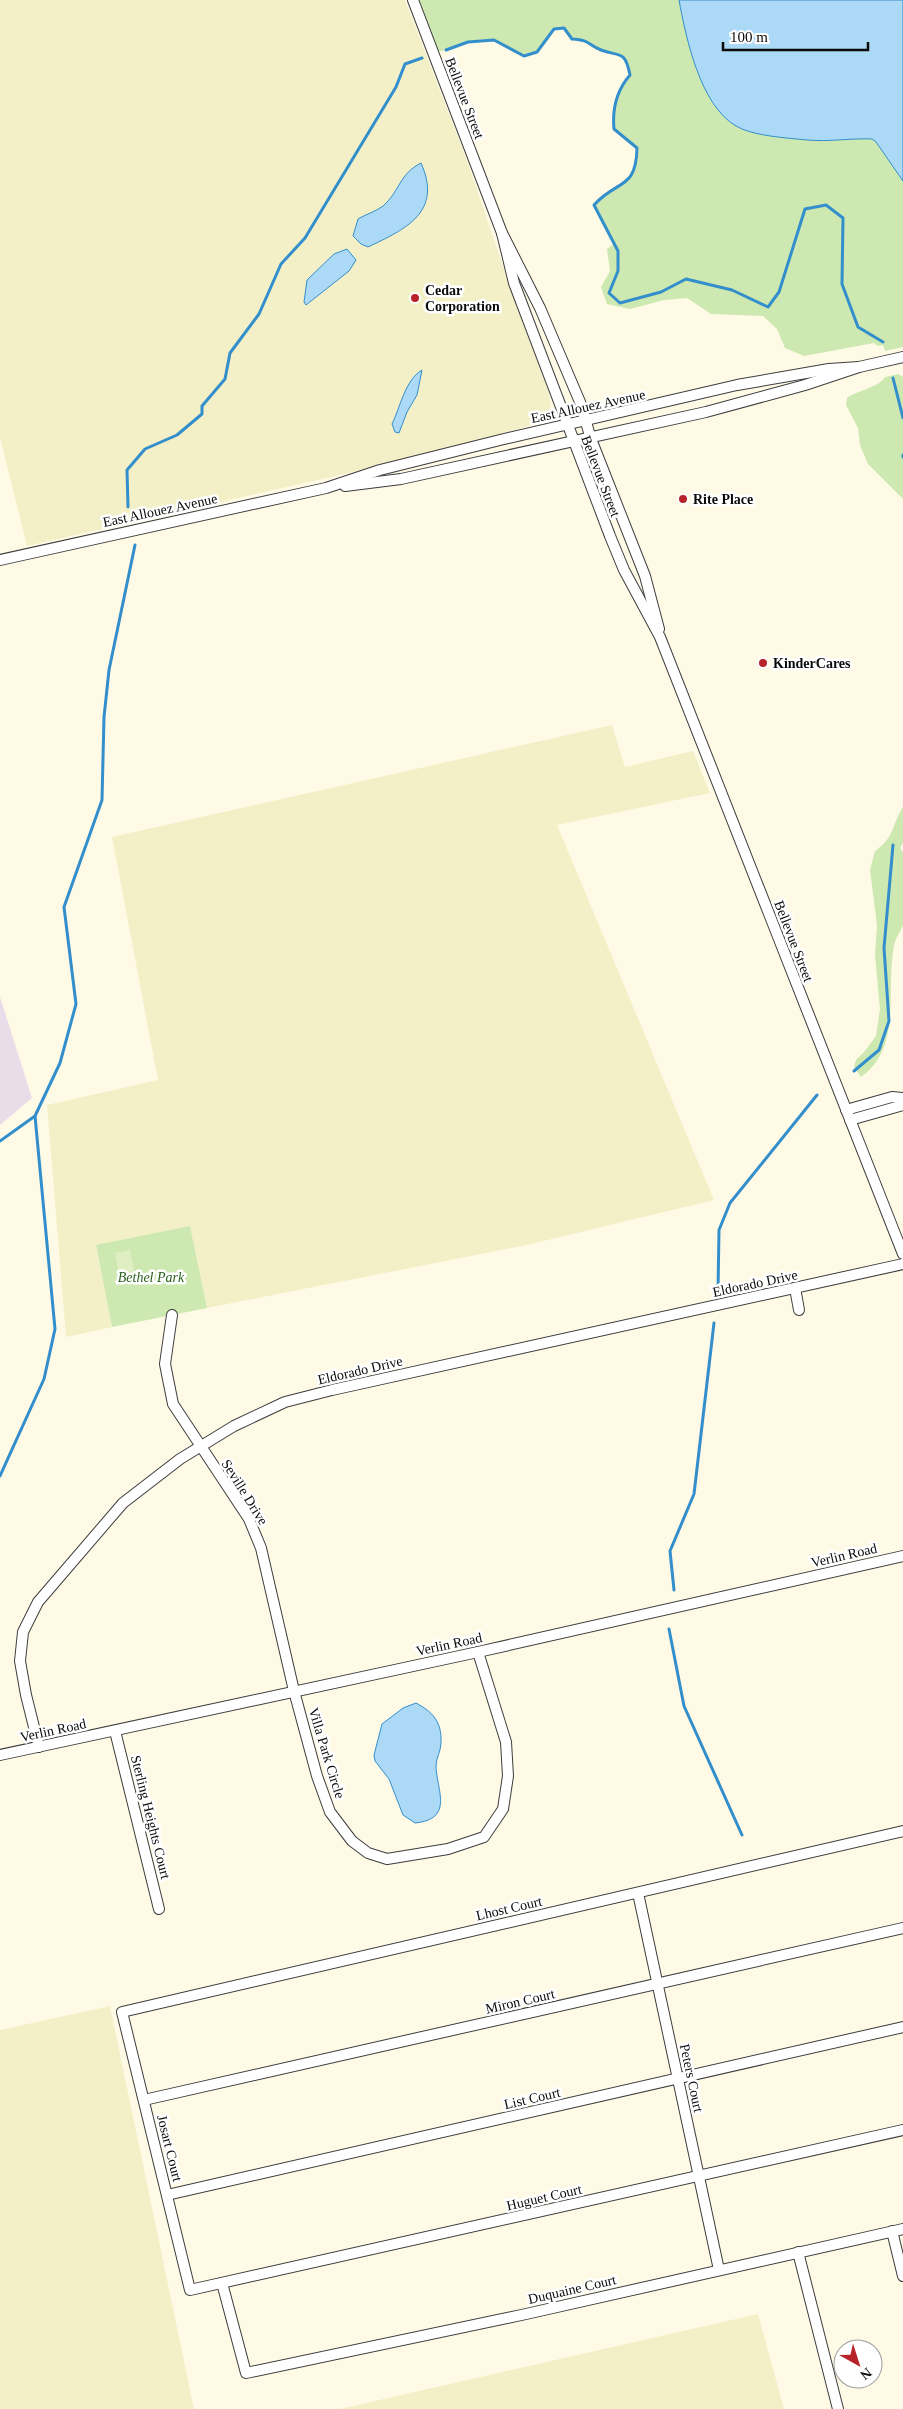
<svg xmlns="http://www.w3.org/2000/svg" width="903" height="2409" font-family="Georgia,serif">
	<rect width="100%" height="100%" fill="#fffae6"/>
	<polygon fill="#e8dde9" points="0,997 32,1098 0,1125"/>
	<g fill="#f3f0c8">
		<polygon points="0,0 405,0 469,166 520,316 548,390 551,405 547,415 535,424 419,457 27,546 0,438"/>
		<polygon points="612,725 625,767 693,751 710,793 557,825 714,1200 527,1245 207,1308 190,1226 96,1246 112,1327 66,1337 47,1105 158,1080 112,837"/>
		<polygon points="110,2006 194,2409 0,2409 0,2030"/>
		<polygon points="758,2314 784,2409 340,2409"/>
	</g>
	<g fill="#cde8b1">
		<path d="M418 0H903V347L885 351 883 345 878 346 874 343 804 356 785 348 777 329 763 316 711 314 687 298 664 300 630 309 607 304 601 287 610 271 607 249 614 244 594 205C617 179 636 191 637 148L614 129C612 108 617 90 630 75 625 49 619 57 601 50 587 44 590 40 572 39L564 28 554 29 537 52 524 56 494 40 468 42 438 52Z"/>
		<path d="M898 374 903 377V499L868 464 860 445 858 428 846 405 847 398C858 390 878 388 885 377Z"/>
		<path d="M903 807V843L900 848 903 852C903 869 903 911 903 925 900 932 895 939 894 946 885 992 903 1047 861 1077L854 1067 856 1060 865 1051 876 1036 880 1009 875 956 877 925 870 870 875 851C895 837 891 826 903 807Z"/>
		<polygon points="190,1226 207,1308 112,1327 96,1245"/>
	</g>
	<polygon fill="#e0efc3" points="130,1250 134,1271 119,1274 115,1253"/>
	<g fill="#abd9f6" stroke="#338ecc">
		<path d="M679 0H903V181L876 142 872 139C851 138 829 142 807 140 788 138 752 136 736 126 700 105 686 38 679 0Z"/>
		<path d="M421 163C443 212 406 229 368 247L361 244 353 236 358 219C366 214 375 212 383 206 400 191 399 174 421 163Z"/>
		<polygon points="347,249 356,260 349,271 306,305 304,302 307,280 334,254"/>
		<path d="M422 370 417 395 407 412 399 433 395 432 392 424C400 408 405 380 422 370Z"/>
		<path d="M416 1703C433 1712 442 1722 441 1743 441 1751 436 1758 436 1766 437 1791 454 1819 415 1823L403 1815 389 1779 375 1761 374 1755 382 1724 403 1708Z"/>
	</g>
	<g fill="none" stroke-linecap="round" stroke-linejoin="round">
		<g stroke="#338ecc" stroke-width="3">
			<path d="M446 50 468 42 494 40 524 56 537 52 554 29 564 28 572 39C590 40 587 44 601 50 619 57 625 49 630 75 617 90 612 108 614 129L637 148C636 191 617 179 594 205L618 251V271L609 293 620 303 661 292 686 279 732 290 768 307 779 292 805 209 826 205 843 218 842 284 858 327 883 342"/>
			<polyline points="893,378 903,418"/>
			<polyline points="903,455 903,457"/>
			<polyline points="128,507 127,470 145,449 177,435 202,414 202,406 225,379 230,353 259,314 281,264 305,238 396,87 405,64 422,58"/>
			<polyline points="854,1071 879,1050 889,1021 884,948 893,845"/>
			<polyline points="0,1141 35,1116 60,1063 76,1004 64,907 102,800 104,717 109,670 135,545"/>
			<polyline points="718,1292 719,1230 730,1203 817,1095"/>
			<polyline points="0,1476 44,1379 55,1329 35,1116"/>
			<polyline points="674,1590 670,1551 694,1494 714,1323"/>
			<polyline points="669,1629 684,1706 742,1835"/>
		</g>
		<defs>
			<g id="minor">
				<polyline points="413,0 502,233 540,308 580,402 591,439 645,576 659,629"/>
				<polyline points="502,233 514,283 610,536 624,570 660,637 903,1254"/>
				<polyline points="345,486 401,479 706,412 805,385 859,367 903,357"/>
				<polyline points="0,560 326,488 380,470 500,440 737,385 829,369 859,367"/>
				<polyline points="846,1110 892,1097 903,1098"/>
				<polyline points="850,1120 903,1105"/>
				<polyline points="795,1288 799,1310"/>
				<polyline points="172,1315 165,1364 173,1404 249,1519 261,1548 294,1691 317,1776 330,1812 352,1841 368,1853 387,1859 448,1849 484,1837 503,1809 508,1776 506,1742 478,1652"/>
				<polyline points="115,1731 159,1909"/>
				<polyline points="39,1747 26,1695 20,1661 23,1632 38,1602 123,1503 180,1459 234,1426 285,1402 332,1390 903,1264"/>
				<polyline points="0,1755 478,1652 903,1556"/>
				<polyline points="903,1831 122,2012 190,2290 903,2130"/>
				<polyline points="638,1893 719,2270"/>
				<polyline points="144,2100 903,1928"/>
				<polyline points="167,2195 903,2027"/>
				<polyline points="892,2231 903,2276"/>
				<polyline points="798,2252 838,2409"/>
				<polyline points="222,2283 246,2373 526,2314 903,2229"/>
			</g>
		</defs>
		<use href="#minor" stroke="#3d3d3d" stroke-width="12"/>
		<use href="#minor" stroke="#fff" stroke-width="10"/>
	</g>
	<g fill="#b8232a" stroke="#fff" stroke-width="2">
		<circle cx="415" cy="298" r="5"/>
		<circle cx="683" cy="499" r="5"/>
		<circle cx="763" cy="663" r="5"/>
	</g>
	<g text-anchor="middle" stroke-width="5" stroke-linejoin="round" paint-order="stroke">
		<g font-size="14" fill="#0a0a0a" stroke="#fff">
			<text transform="translate(465 98) rotate(69)" y="5">Bellevue Street</text>
			<text transform="translate(588 406) rotate(-12)" y="5">East Allouez Avenue</text>
			<text transform="translate(601 476) rotate(69)" y="5">Bellevue Street</text>
			<text transform="translate(160 510) rotate(-12)" y="5">East Allouez Avenue</text>
			<text transform="translate(794 941) rotate(69)" y="5">Bellevue Street</text>
			<text transform="translate(755 1283) rotate(-12)" y="5">Eldorado Drive</text>
			<text transform="translate(360 1370) rotate(-13)" y="5">Eldorado Drive</text>
			<text transform="translate(245 1492) rotate(58)" y="5">Seville Drive</text>
			<text transform="translate(844 1555) rotate(-13)" y="5">Verlin Road</text>
			<text transform="translate(449 1644) rotate(-12)" y="5">Verlin Road</text>
			<text transform="translate(53 1730) rotate(-12)" y="5">Verlin Road</text>
			<text transform="translate(327 1753) rotate(73)" y="5">Villa Park Circle</text>
			<text transform="translate(151 1817) rotate(76)" y="5">Sterling Heights Court</text>
			<text transform="translate(509 1908) rotate(-13)" y="5">Lhost Court</text>
			<text transform="translate(520 2001) rotate(-13)" y="5">Miron Court</text>
			<text transform="translate(692 2078) rotate(78)" y="5">Peters Court</text>
			<text transform="translate(532 2098) rotate(-13)" y="5">List Court</text>
			<text transform="translate(170 2148) rotate(76)" y="5">Josart Court</text>
			<text transform="translate(544 2197) rotate(-13)" y="5">Huguet Court</text>
			<text transform="translate(572 2289) rotate(-13)" y="5">Duquaine Court</text>
		</g>
		<g font-size="14" font-weight="bold" fill="#0a0a0a" stroke="#fff" text-anchor="start">
			<text x="425" y="295">Cedar<tspan x="425" dy="16">Corporation</tspan></text>
			<text x="693" y="504">Rite Place</text>
			<text x="773" y="668">KinderCares</text>
		</g>
		<g font-size="14" font-style="italic" fill="#29601c" stroke="#fff">
			<text x="151" y="1282">Bethel Park</text>
		</g>
	</g>
	<g transform="translate(858 2364) rotate(141)"><circle r="24" fill="#ffffff" stroke="#9d9d9d"/>
	<path d="M0-4L9 19L0 12L-9 19Z" fill="#b8232a"/>
	<text y="-8" font-size="14" font-weight="bold" text-anchor="middle" fill="#0a0a0a">N</text>
	</g>
	<path d="M723 42v8h145v-8" fill="none" stroke="#0a0a0a" stroke-width="2.5"/>
	<text x="730" y="42" font-size="15" fill="#0a0a0a" stroke="#ffffff" stroke-width="4" paint-order="stroke">100 m</text>
</svg>
